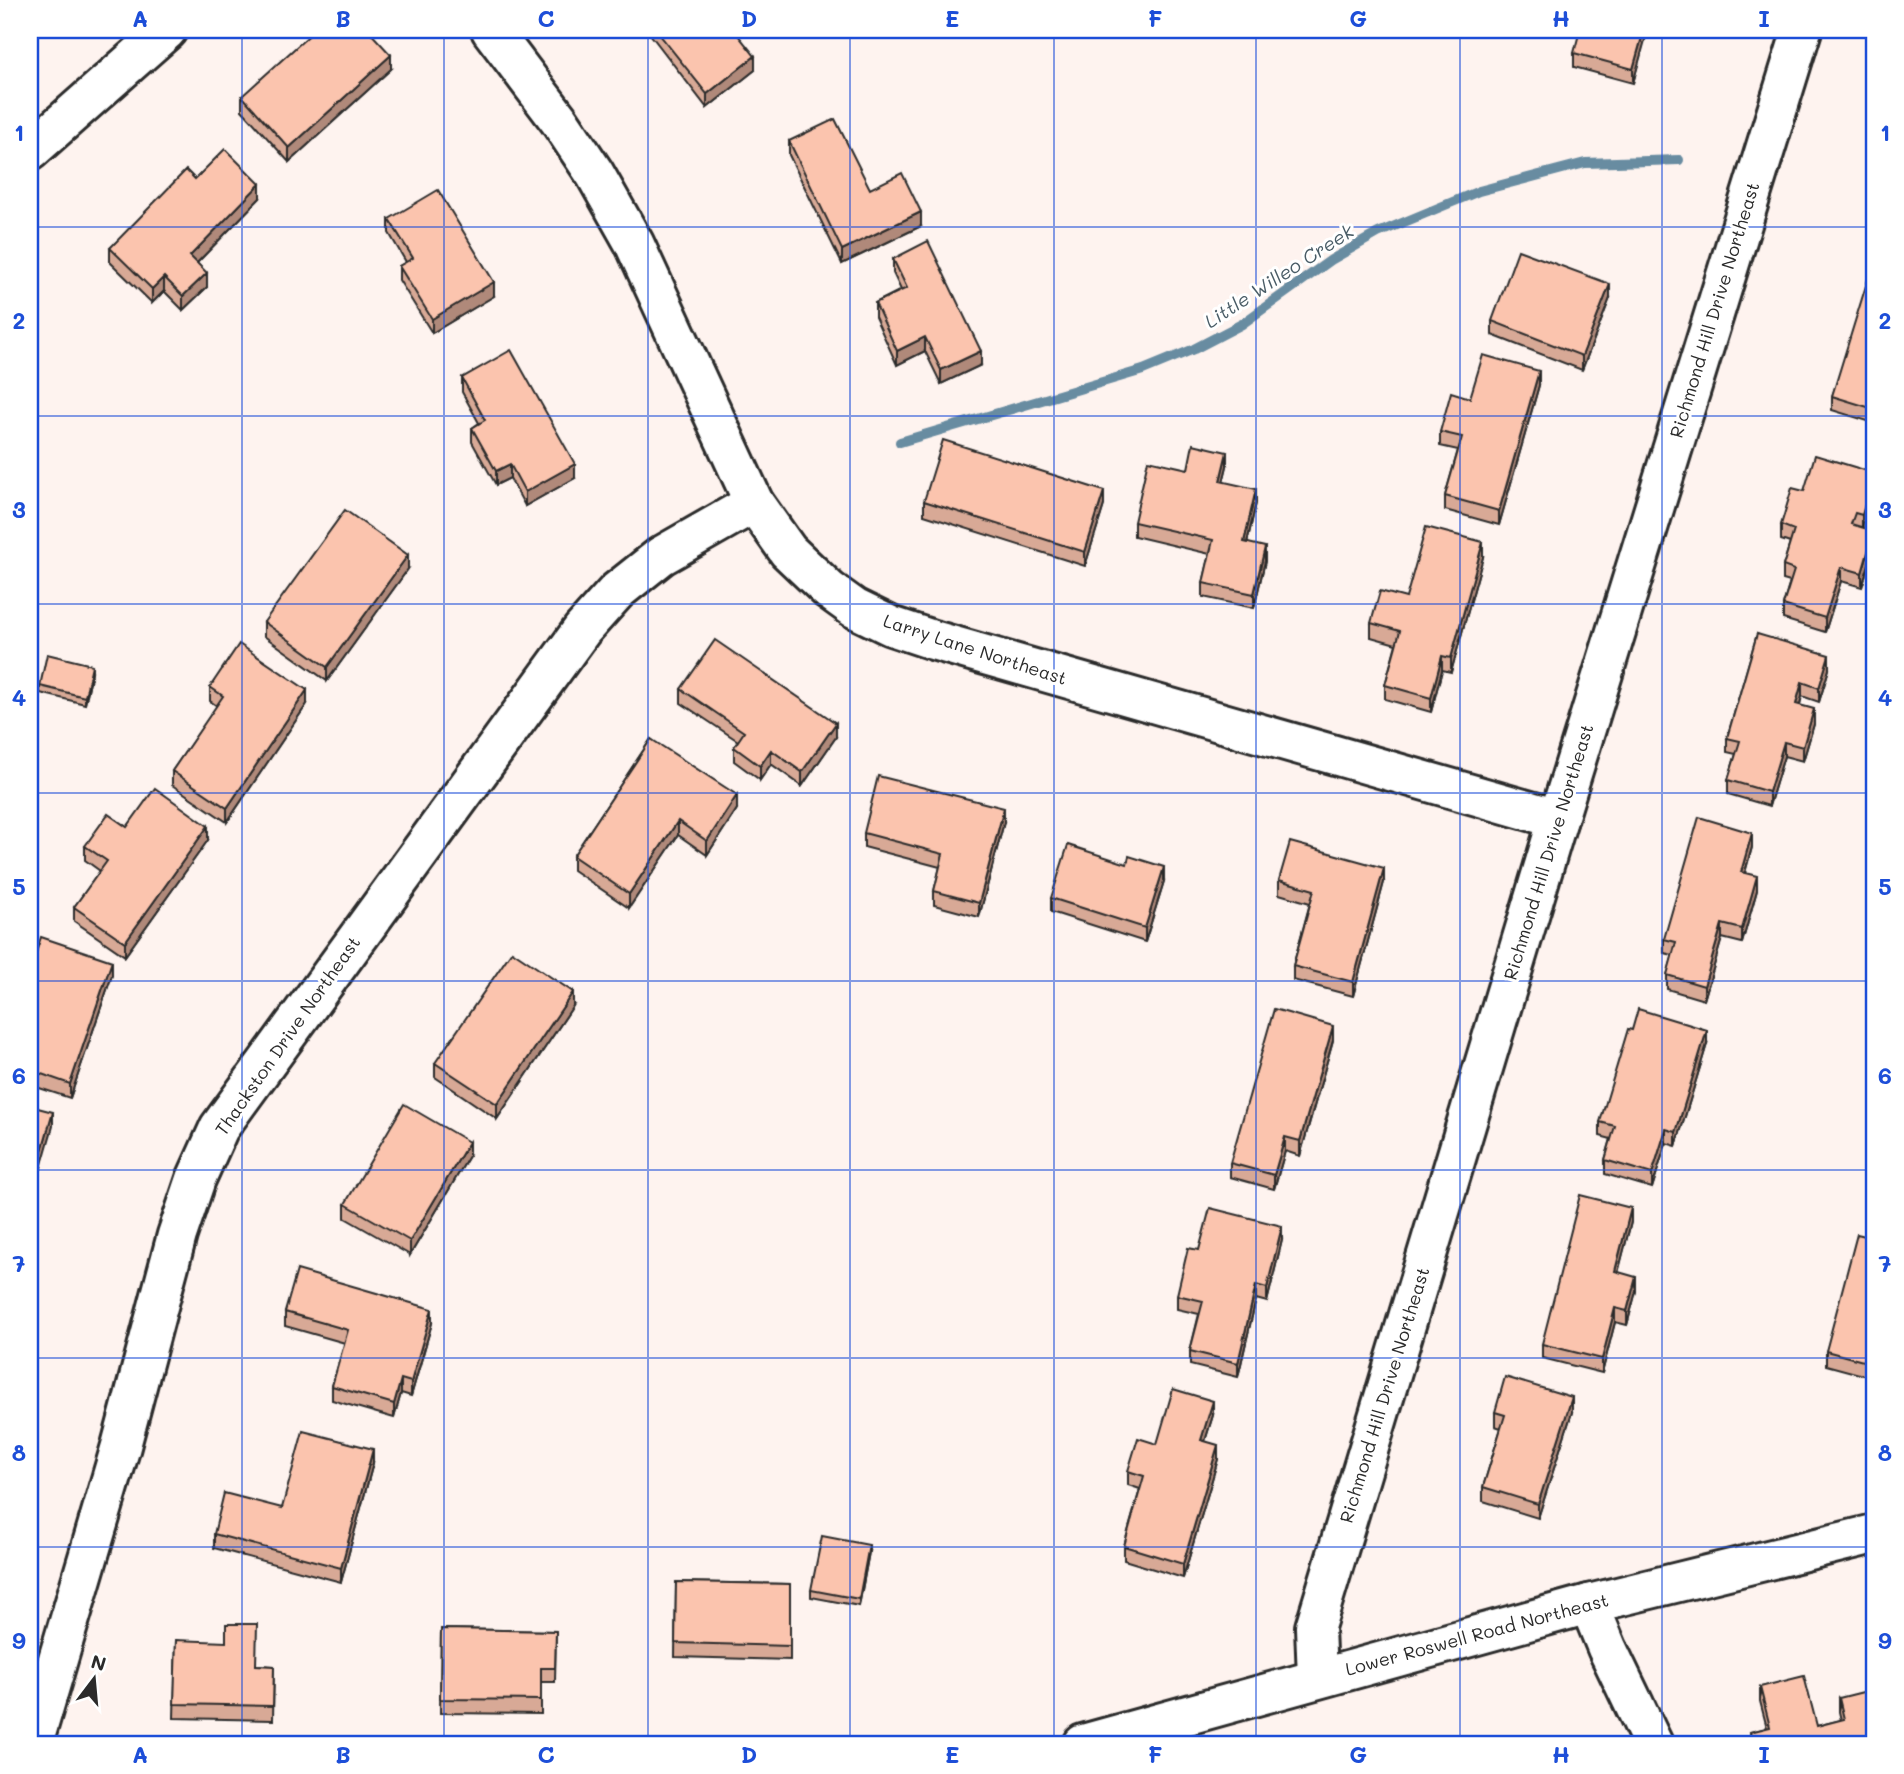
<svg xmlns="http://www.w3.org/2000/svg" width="1904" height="1774" font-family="Mali,sans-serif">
	<rect width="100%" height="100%" fill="#fef3ef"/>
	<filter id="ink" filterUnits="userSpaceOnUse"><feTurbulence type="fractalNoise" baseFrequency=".0143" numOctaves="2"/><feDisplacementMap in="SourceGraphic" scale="14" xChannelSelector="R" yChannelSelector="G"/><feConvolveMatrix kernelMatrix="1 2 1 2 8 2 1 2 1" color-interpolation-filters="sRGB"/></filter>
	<g filter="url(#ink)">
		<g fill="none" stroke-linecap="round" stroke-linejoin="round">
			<polyline stroke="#688ca1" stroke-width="10" points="900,442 1143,370 1194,349 1242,324 1331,260 1378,233 1479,191 1585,163 1679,160"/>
			<defs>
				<g id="minor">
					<polyline points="491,30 559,120 595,174 634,243 754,503 788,551 829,590 854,608 891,626 933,640 1558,819"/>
					<polyline points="30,151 167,30"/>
					<polyline points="1589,1604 1607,1648 1653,1744"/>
					<polyline points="1317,1678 1315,1627 1558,819 1802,30"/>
					<polyline points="33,1744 121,1446 177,1235 196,1179 219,1128 582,630 617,591 661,556 754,503"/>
				</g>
				<polyline id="tertiary" points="1083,1744 1589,1604 1874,1534"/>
			</defs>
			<use href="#minor" stroke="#2b2b2b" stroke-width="44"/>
			<use href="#tertiary" stroke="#2b2b2b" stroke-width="44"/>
			<use href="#minor" stroke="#fff" stroke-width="38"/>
			<use href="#tertiary" stroke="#fff" stroke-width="38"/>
		</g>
		<g fill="#d8a996" stroke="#2b2b2b" stroke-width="2">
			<polygon points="647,30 734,30 755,70 707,108"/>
			<polygon points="1647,30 1633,83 1574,67 1574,53"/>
			<polygon points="391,69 289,162 242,110 242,96"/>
			<polygon points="789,141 870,189 921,226 842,264 789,155"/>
			<polygon points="195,179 260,198 197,263 207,287 183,310 164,291 152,303 110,262 110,248"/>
			<polygon points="389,219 494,296 432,333 399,280 399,266 406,262 389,233"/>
			<polygon points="893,259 981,365 941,384 925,351 897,365 875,317 875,303 901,290 893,273"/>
			<polygon points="1874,281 1874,423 1832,410 1832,396"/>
			<polygon points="1610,298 1582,370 1492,335 1492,321"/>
			<polygon points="462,378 575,478 525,506 510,478 496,485 472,442 472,428 479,423 462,392"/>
			<polygon points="1539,385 1499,525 1445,510 1445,496 1458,450 1440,446 1440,432 1470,398"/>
			<polygon points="1227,466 1223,482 1256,503 1247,543 1265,561 1254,608 1203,597 1203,583 1210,554 1134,536 1134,522 1188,469"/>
			<polygon points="1874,473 1862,528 1874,531 1874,547 1862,587 1841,581 1825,632 1783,619 1783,605 1790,582 1783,580 1783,566 1790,543 1781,540 1781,525 1804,491"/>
			<polygon points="924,501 1104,505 1085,566 924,515"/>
			<polygon points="1483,557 1451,672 1442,670 1431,712 1385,699 1385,685 1396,644 1371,637 1371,623 1406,598"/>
			<polygon points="408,569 327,681 264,636 264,622"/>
			<polygon points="1757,634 1829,669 1819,702 1802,696 1800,705 1814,724 1803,761 1784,756 1769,806 1728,794 1728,780 1736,754 1727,752 1727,738"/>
			<polygon points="92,672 85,704 40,693 40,686"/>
			<polygon points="210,687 307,704 227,822 172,785 172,771 217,706 210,701"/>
			<polygon points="681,689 836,737 802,786 771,764 760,780 734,761 734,747 738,741 681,703"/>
			<polygon points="651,739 737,809 707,855 678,835 629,908 573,870 573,856"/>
			<polygon points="1004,822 979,917 934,905 934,891 940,867 864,847 864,833"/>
			<polygon points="127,827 208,840 125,956 74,921 74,907 100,871 85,860 85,846"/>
			<polygon points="1752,847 1745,873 1757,890 1742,943 1722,938 1704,1000 1667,989 1667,975 1673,955 1664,953 1664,939"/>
			<polygon points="1279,880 1384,882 1353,996 1293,980 1293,966 1310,903 1279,894"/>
			<polygon points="1164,881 1145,942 1051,912 1051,898"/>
			<polygon points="30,971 112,975 70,1098 30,1085"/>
			<polygon points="573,1006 497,1119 435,1077 435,1063"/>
			<polygon points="1333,1040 1300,1156 1285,1151 1274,1189 1230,1177 1230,1163"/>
			<polygon points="1707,1044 1676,1146 1666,1143 1652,1188 1605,1174 1605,1160 1611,1139 1600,1136 1600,1122"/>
			<polygon points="469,1156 410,1255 345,1218 345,1204"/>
			<polygon points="1631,1222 1618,1272 1636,1291 1627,1325 1615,1322 1602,1373 1542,1358 1542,1344"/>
			<polygon points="1874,1238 1874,1378 1826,1365 1826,1351"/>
			<polygon points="1282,1240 1267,1302 1256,1299 1238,1377 1190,1365 1190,1351 1199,1314 1177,1309 1177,1295 1199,1250"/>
			<polygon points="285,1312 432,1323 411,1396 401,1393 394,1418 332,1400 332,1386 345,1343 285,1326"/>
			<polygon points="1495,1412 1572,1412 1538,1518 1483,1501 1483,1487 1501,1428 1495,1426"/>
			<polygon points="1213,1415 1205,1441 1218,1459 1183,1578 1124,1560 1124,1546 1140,1489 1128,1485 1128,1471 1157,1444"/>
			<polygon points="373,1463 341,1582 214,1548 214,1534 282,1508"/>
			<polygon points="869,1552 859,1606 811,1597 811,1590"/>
			<polygon points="676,1582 790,1584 790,1660 675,1657"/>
			<polygon points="441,1629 556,1631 555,1682 541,1682 541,1714 440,1713"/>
			<polygon points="176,1640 256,1665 274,1666 273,1720 174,1718"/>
			<polygon points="1760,1687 1817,1726 1841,1720 1839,1712 1839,1698 1874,1744 1750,1744 1750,1732 1767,1728 1760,1701"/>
		</g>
		<g fill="#b0897a" stroke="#2b2b2b" stroke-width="2">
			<polygon points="1644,30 1647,30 1647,33 1633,83 1633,69"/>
			<polygon points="391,55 391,69 289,162 289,148"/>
			<polygon points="755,56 755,70 707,108 707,94"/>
			<polygon points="260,184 260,198 190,270 190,256"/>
			<polygon points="921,212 921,226 842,264 842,250"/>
			<polygon points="207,273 207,287 183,310 183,296"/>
			<polygon points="164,277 164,291 152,303 152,289"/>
			<polygon points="494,282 494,296 432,333 432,319"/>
			<polygon points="1610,284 1610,298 1582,370 1582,356"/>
			<polygon points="925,337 925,351 897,365 897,351"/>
			<polygon points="981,351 981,365 941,384 941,370"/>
			<polygon points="1539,371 1539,385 1499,525 1499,511"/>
			<polygon points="1227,452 1227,466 1220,495 1220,481"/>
			<polygon points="510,464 510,478 496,485 496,471"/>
			<polygon points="575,464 575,478 525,506 525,492"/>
			<polygon points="1874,476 1874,490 1862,529 1862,515"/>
			<polygon points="1256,489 1256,503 1244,556 1244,542"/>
			<polygon points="1104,491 1104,505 1085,566 1085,552"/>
			<polygon points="1874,533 1874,547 1862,587 1862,573"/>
			<polygon points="1483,542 1483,557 1451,672 1451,658"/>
			<polygon points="1265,547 1265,561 1254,608 1254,594"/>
			<polygon points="408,555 408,569 327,681 327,667"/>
			<polygon points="1841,567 1841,581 1825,632 1825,618"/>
			<polygon points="1829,655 1829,669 1819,702 1819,688"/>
			<polygon points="1442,656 1442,670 1431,712 1431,698"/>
			<polygon points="92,665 92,672 85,704 85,697"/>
			<polygon points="1802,682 1802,696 1796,718 1796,704"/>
			<polygon points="307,690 307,704 227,822 227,808"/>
			<polygon points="1814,709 1814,724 1803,761 1803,747"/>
			<polygon points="836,723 836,737 802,786 802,772"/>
			<polygon points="1784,742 1784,756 1769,806 1769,792"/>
			<polygon points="771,750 771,764 760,780 760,766"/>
			<polygon points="737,795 737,809 707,855 707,841"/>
			<polygon points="1004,808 1004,822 979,917 979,903"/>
			<polygon points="678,821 678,835 629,908 629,894"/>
			<polygon points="208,826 208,840 125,956 125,942"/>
			<polygon points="1752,833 1752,847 1741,886 1741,872"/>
			<polygon points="1164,867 1164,881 1145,942 1145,928"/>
			<polygon points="1384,868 1384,882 1353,996 1353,982"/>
			<polygon points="1757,876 1757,890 1742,943 1742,929"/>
			<polygon points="1722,924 1722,938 1704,1000 1704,986"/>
			<polygon points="112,961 112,975 70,1098 70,1084"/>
			<polygon points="573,992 573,1006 497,1119 497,1104"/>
			<polygon points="1333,1026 1333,1040 1300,1156 1300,1141"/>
			<polygon points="1707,1030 1707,1044 1676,1146 1676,1132"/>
			<polygon points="53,1112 53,1126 30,1206 30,1192"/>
			<polygon points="1666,1129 1666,1143 1652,1188 1652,1174"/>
			<polygon points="1285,1137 1285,1151 1274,1189 1274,1175"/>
			<polygon points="469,1142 469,1156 410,1255 410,1241"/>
			<polygon points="1631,1208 1631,1222 1615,1285 1615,1271"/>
			<polygon points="1282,1226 1282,1240 1267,1302 1267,1288"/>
			<polygon points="1636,1277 1636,1291 1627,1325 1627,1311"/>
			<polygon points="1256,1285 1256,1299 1238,1377 1238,1363"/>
			<polygon points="1615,1308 1615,1322 1602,1373 1602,1359"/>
			<polygon points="432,1309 432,1323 411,1396 411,1382"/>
			<polygon points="401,1379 401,1393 394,1418 394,1404"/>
			<polygon points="1572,1397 1572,1412 1538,1518 1538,1504"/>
			<polygon points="1213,1401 1213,1415 1201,1454 1201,1440"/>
			<polygon points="1218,1445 1218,1459 1183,1578 1183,1564"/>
			<polygon points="373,1449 373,1463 341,1582 341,1568"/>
			<polygon points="869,1545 869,1552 859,1606 859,1599"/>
		</g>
		<g fill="#fbc4ae" stroke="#2b2b2b" stroke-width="2">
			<polygon points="315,30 368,30 391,55 289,148 242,96"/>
			<polygon points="656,30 734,30 755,56 707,94"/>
			<polygon points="1580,30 1644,30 1633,69 1574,53"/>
			<polygon points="835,119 870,189 902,173 921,212 842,250 789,141"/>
			<polygon points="225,149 260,184 190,256 207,273 183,296 164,277 152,289 110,248 186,170 195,179"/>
			<polygon points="438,190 494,282 432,319 399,266 413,258 389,219"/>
			<polygon points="928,241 981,351 941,370 925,337 897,351 875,303 907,288 893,259"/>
			<polygon points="1518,250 1610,284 1582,356 1492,321"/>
			<polygon points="1868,279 1874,281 1874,409 1832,396"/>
			<polygon points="511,350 575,464 525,492 510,464 496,471 472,428 485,420 462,378"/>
			<polygon points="1483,355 1539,371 1499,511 1445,496 1462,437 1440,432 1451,392 1470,398"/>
			<polygon points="943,440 1104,491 1085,552 924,501"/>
			<polygon points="1193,444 1227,452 1220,481 1256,489 1244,542 1265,547 1254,594 1203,583 1213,540 1134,522 1148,460 1188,469"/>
			<polygon points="1815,455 1874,473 1862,515 1855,513 1851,524 1874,531 1862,573 1841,567 1825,618 1783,605 1794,570 1783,566 1794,530 1781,525 1792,488 1804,491"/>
			<polygon points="345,510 408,555 327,667 264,622"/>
			<polygon points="1426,527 1483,542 1451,658 1442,656 1431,698 1385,685 1400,631 1371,623 1380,591 1406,598"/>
			<polygon points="1757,634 1829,655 1819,688 1802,682 1796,704 1814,709 1803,747 1784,742 1769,792 1728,780 1740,741 1727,738"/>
			<polygon points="715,640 836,723 802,772 771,750 760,766 734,747 744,732 681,689"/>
			<polygon points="239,644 307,690 227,808 172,771 223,696 210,687"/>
			<polygon points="47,654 92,665 85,697 40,686"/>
			<polygon points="651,739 737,795 707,841 678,821 629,894 573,856"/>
			<polygon points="878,776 1004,808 979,903 934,891 943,854 864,833"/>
			<polygon points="155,788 208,826 125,942 74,907 107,861 85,846 108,814 127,827"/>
			<polygon points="1699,817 1752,833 1741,872 1757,876 1742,929 1722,924 1704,986 1667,975 1676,942 1664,939"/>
			<polygon points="1290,842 1384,868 1353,982 1293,966 1314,890 1279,880"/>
			<polygon points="1068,845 1127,864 1129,856 1164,867 1145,928 1051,898"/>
			<polygon points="41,937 112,961 70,1084 30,1070 30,971"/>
			<polygon points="512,951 573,992 497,1104 435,1063"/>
			<polygon points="1274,1009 1333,1026 1300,1141 1285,1137 1274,1175 1230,1163"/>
			<polygon points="1638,1009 1707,1030 1676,1132 1666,1129 1652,1174 1605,1160 1615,1126 1600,1122 1628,1029 1632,1030"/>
			<polygon points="404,1104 469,1142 410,1241 345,1204"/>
			<polygon points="30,1106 53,1112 30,1192"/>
			<polygon points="1580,1195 1631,1208 1615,1271 1636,1277 1627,1311 1615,1308 1602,1359 1542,1344"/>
			<polygon points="1210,1208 1282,1226 1267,1288 1256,1285 1238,1363 1190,1351 1203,1301 1177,1295 1188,1248 1199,1250"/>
			<polygon points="1857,1234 1874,1238 1874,1364 1826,1351"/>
			<polygon points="297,1270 432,1309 411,1382 401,1379 394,1404 332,1386 348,1330 285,1312"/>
			<polygon points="1505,1377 1572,1397 1538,1504 1483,1487 1505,1415 1495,1412"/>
			<polygon points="1173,1389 1213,1401 1201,1440 1218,1445 1183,1564 1124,1546 1144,1476 1128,1471 1138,1438 1157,1444"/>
			<polygon points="303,1431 373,1449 341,1568 214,1534 224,1493 282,1508"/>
			<polygon points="822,1536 869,1545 859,1599 811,1590"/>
			<polygon points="676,1582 790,1584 790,1646 675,1643"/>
			<polygon points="226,1624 257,1624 256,1665 274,1666 273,1706 174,1704 176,1640 226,1642"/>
			<polygon points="441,1629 556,1631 555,1668 541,1668 541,1700 440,1699"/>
			<polygon points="1804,1676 1817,1726 1844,1719 1839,1698 1871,1690 1874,1702 1874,1744 1753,1744 1750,1732 1770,1727 1760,1687"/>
		</g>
	</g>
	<path fill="none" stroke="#1d4ed8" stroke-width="2" stroke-opacity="0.55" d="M242 30V1744M444 30V1744M648 30V1744M850 30V1744M1054 30V1744M1256 30V1744M1460 30V1744M1662 30V1744M30 227H1874M30 416H1874M30 604H1874M30 793H1874M30 981H1874M30 1170H1874M30 1358H1874M30 1547H1874"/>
	<g text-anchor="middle" stroke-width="6" stroke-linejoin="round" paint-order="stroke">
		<g font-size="18" fill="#2b2b2b" stroke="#fff">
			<text transform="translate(1715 310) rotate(-73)" y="6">Richmond Hill Drive Northeast</text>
			<text transform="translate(975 650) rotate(18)" y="6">Larry Lane Northeast</text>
			<text transform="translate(1549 852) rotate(-73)" y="6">Richmond Hill Drive Northeast</text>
			<text transform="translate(288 1036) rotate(-55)" y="6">Thackston Drive Northeast</text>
			<text transform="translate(1385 1395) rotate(-73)" y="6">Richmond Hill Drive Northeast</text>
			<text transform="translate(1477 1635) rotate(-15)" y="6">Lower Roswell Road Northeast</text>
		</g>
		<g font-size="19" font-style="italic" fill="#495c66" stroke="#fff">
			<text transform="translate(1279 276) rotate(-33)" y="7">Little Willeo Creek</text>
		</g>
	</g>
	<rect width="1904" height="1774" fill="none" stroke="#fff" stroke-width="77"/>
	<g transform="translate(94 1679) rotate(16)" stroke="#ffffff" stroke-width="5" paint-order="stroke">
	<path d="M0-5L12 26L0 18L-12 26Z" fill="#2b2b2b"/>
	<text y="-10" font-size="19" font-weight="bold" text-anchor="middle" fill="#2b2b2b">N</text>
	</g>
	<rect x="38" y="38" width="1828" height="1698" fill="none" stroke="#1d4ed8" stroke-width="2.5"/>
	<g font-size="23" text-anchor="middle" font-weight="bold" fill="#1d4ed8">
		<text x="140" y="27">A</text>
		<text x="343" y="27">B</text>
		<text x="546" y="27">C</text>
		<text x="749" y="27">D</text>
		<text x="952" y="27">E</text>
		<text x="1155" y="27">F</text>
		<text x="1358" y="27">G</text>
		<text x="1561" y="27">H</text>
		<text x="1764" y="27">I</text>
		<text x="19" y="141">1</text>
		<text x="1885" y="141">1</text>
		<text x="19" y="329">2</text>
		<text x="1885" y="329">2</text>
		<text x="19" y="518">3</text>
		<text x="1885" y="518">3</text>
		<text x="19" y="706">4</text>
		<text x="1885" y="706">4</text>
		<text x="19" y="895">5</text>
		<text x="1885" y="895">5</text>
		<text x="19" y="1084">6</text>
		<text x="1885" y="1084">6</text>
		<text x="19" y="1272">7</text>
		<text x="1885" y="1272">7</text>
		<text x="19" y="1461">8</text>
		<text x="1885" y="1461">8</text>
		<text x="19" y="1649">9</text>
		<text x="1885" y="1649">9</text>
		<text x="140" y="1763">A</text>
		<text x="343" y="1763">B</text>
		<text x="546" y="1763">C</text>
		<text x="749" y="1763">D</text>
		<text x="952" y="1763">E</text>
		<text x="1155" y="1763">F</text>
		<text x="1358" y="1763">G</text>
		<text x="1561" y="1763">H</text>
		<text x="1764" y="1763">I</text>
	</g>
</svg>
